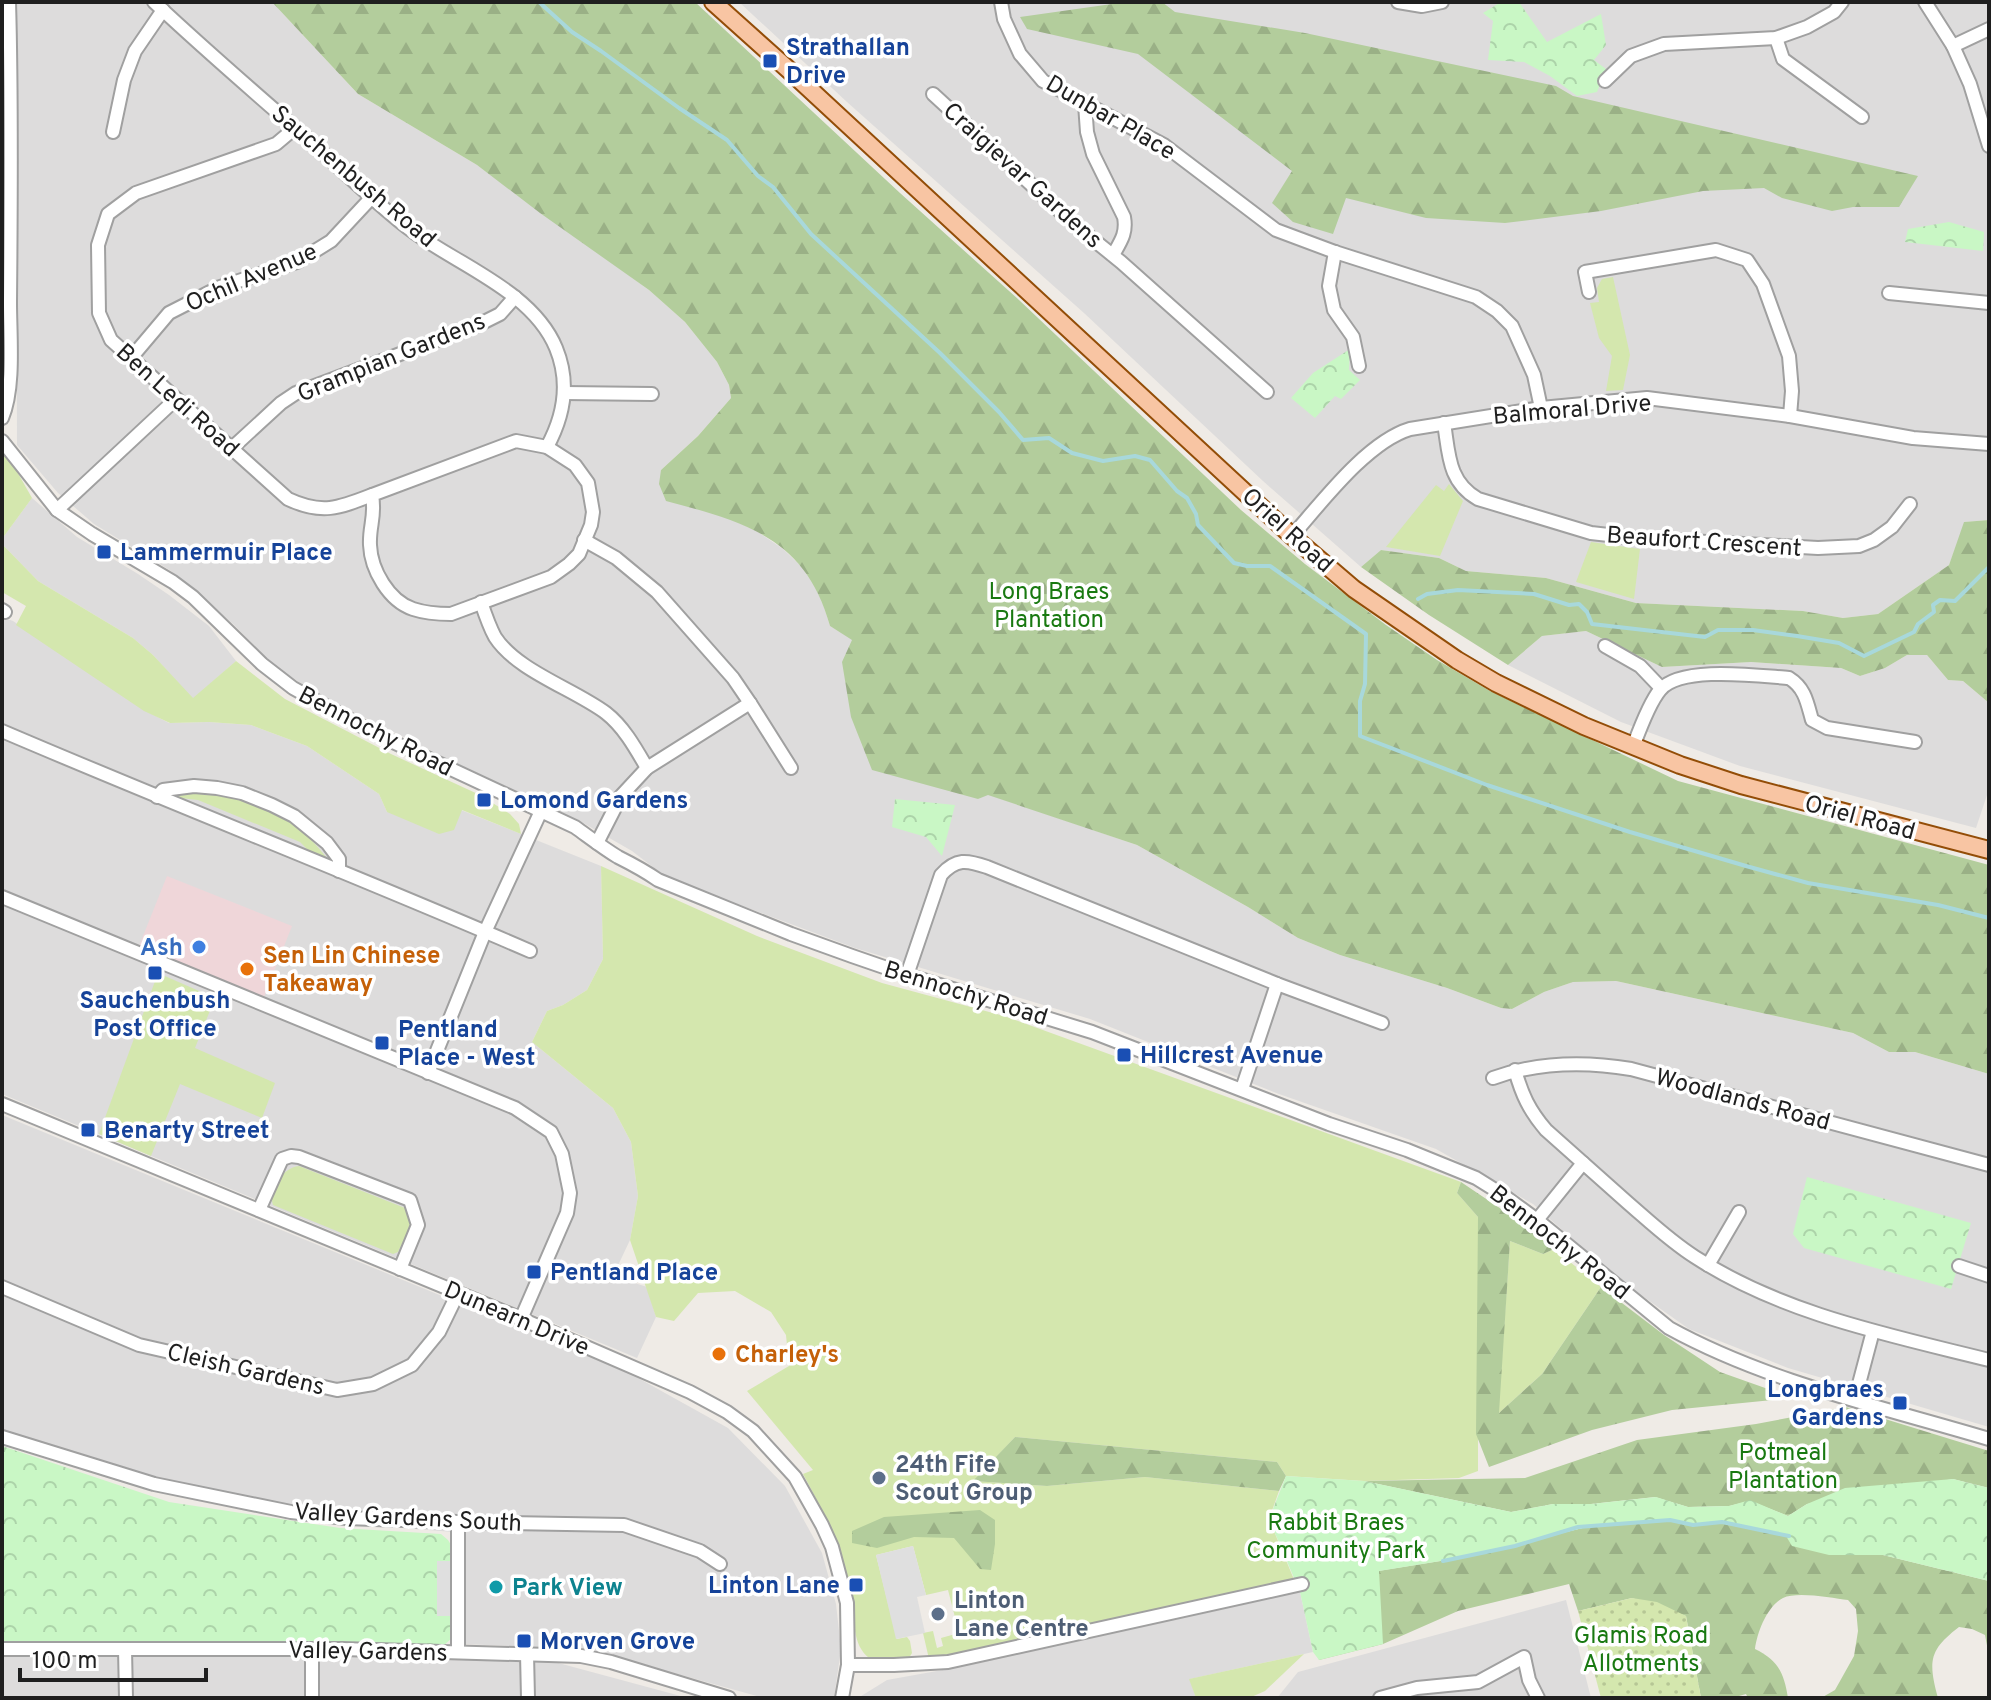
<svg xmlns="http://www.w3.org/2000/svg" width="1991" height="1700" font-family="Overpass,sans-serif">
	<defs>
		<pattern id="forest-firs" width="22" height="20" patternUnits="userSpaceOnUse" patternTransform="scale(2)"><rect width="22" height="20" fill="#b3cd9c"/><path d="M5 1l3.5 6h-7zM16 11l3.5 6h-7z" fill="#9ab086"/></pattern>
		<pattern id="park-crowns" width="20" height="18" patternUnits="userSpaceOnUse" patternTransform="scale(2)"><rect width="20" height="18" fill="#c9f7c5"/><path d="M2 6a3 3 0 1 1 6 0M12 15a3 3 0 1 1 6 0" fill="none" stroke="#acd3a9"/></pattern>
		<pattern id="garden-dots" width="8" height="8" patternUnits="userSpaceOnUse" patternTransform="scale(2)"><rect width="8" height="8" fill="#d4e7ae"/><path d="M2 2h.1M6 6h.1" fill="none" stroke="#b6c695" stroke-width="1.8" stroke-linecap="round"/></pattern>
	</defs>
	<rect width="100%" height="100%" fill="#efebe6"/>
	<g fill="#dddcdc">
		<polygon points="16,2 272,2 358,94 477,165 649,290 685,322 717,362 729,385 731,398 698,436 661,470 726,517 755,530 783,549 802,567 814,583 824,607 830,626 853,640 978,799 987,794 1137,845 1248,907 1298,938 1340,955 1447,988 1501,1008 1512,1009 1544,992 1573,982 1616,981 1853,1033 1889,1052 1915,1052 1989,1074 1989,1427 1788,1368 1689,1329 1614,1276 1533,1204 1436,1149 1279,1094 1090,1019 855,948 667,878 632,851 578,820 454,762 317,694 272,664 233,624 171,571 94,524 58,493 17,445"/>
		<polygon points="739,2 1989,2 1989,520 1965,522 1949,565 1878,614 1843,618 1803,611 1636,603 1546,578 1466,571 1439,558 1381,550 1361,567 1263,481 1084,313 847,102"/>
		<polygon points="32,498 77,537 138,574 169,595 209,626 236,661 193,699 153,655 133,638 38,581 2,544 2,539"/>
		<polygon points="2,617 13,621 144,710 169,723 209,722 251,725 307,746 379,794 387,812 461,810 601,866 603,959 587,990 563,1005 547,1011 532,1042 613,1108 631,1142 638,1196 630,1240 613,1276 647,1287 656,1317 637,1358 2,1094"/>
		<polygon points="1586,631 1662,667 1751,662 1841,668 1860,676 1885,668 1907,655 1927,655 1948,680 1963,681 1989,703 1989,789 1976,828 1740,766 1621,722 1508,665 1542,636"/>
		<polygon points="2,1115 629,1373 728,1428 785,1486 822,1553 836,1604 841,1649 834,1698 764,1698 587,1649 463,1644 466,1533 352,1524 243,1509 115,1480 2,1442"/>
		<polygon points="1300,1592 1313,1652 1190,1679 1196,1698 858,1698 887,1680 959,1667"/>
		<polygon points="1566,1600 1591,1698 1277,1698 1298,1672"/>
		<polygon points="2,1655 456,1655 551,1661 688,1698 2,1698"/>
	</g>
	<polygon fill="#efd6d9" points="167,876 292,926 264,997 139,946"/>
	<g fill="#d4e7ae">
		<polygon points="1613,277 1630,355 1623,390 1606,391 1612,356 1599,338 1590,303 1599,302 1597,288 1602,279"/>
		<polygon points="2,452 15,468 32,498 2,539"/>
		<polygon points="1449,484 1463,501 1440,556 1386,547 1436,485 1444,491"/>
		<polygon points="1591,542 1640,549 1634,599 1576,582"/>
		<polygon points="2,544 38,581 133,638 153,655 193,698 236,661 285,699 391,754 480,795 510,814 519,824 521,834 462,810 454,830 439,834 387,812 379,794 307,746 251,725 209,722 170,723 144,711 16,625 26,606 2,592"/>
		<path d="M186 790C222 793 263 800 293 823 306 833 317 846 328 859L309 851 300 842 198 800 181 798 171 793Z"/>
		<path d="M601 866 757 936 882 983 1004 1016 1461 1182 1457 1193 1478 1217V1471L1459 1478 1364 1481 1286 1476 1277 1462 1015 1437 974 1481 1047 1486 1145 1477 1279 1491 1269 1519 1295 1582 946 1660 929 1659 923 1633 933 1631 937 1648 943 1646 941 1638 959 1633 948 1590 926 1595 913 1546 876 1555 897 1639 907 1637 910 1641 912 1653 909 1658 881 1660 869 1658C852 1644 855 1622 852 1601 846 1555 825 1515 803 1474L813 1470 747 1391 789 1366 786 1335 771 1312 735 1291 698 1293 674 1321 656 1317 630 1240 638 1196 631 1142 613 1108 532 1042 547 1011 563 1005 587 990 603 959Z"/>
		<polygon points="158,973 215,998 195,1048 275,1083 262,1118 180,1084 151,1156 99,1134"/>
		<path d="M299 1166 405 1208C417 1223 405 1237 398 1252L393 1254 273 1205C268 1189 282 1168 299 1166Z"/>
		<polygon points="1510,1241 1543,1254 1554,1249 1601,1287 1542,1374 1498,1414"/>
		<polygon points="1304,1654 1265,1691 1249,1698 1196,1698 1189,1679"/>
	</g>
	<g fill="url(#forest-firs)">
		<path d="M272 2H695L900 193 1019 300 1241 510 1305 564 1386 625 1437 660 1490 691 1678 781 1989 865V1074L1915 1052H1889L1853 1033 1616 981 1573 982 1544 992 1512 1009 1501 1008 1447 988 1340 955 1298 938 1248 907 1137 845 988 795 978 799 872 770 851 717 842 662 852 640 830 626C806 538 745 522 666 501L659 484 661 470 698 436 731 398 729 385 717 362 685 322 649 290 540 213 477 165 358 94Z"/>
		<polygon points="1126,2 1162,2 1175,12 1305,33 1556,86 1573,96 1918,176 1899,207 1853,207 1832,211 1782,198 1764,188 1703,191 1601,211 1505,223 1426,218 1346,198 1333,234 1293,222 1272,203 1292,171 1138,54 1027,29 1020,17"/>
		<polygon points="1989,520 1989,703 1963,681 1948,680 1927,655 1907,655 1885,668 1860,676 1841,668 1751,662 1662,667 1586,631 1542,636 1508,665 1429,615 1361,567 1381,550 1439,558 1466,571 1546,578 1636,603 1803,611 1843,618 1878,614 1949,565 1964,522"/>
		<polygon points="1461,1182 1516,1219 1554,1249 1543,1254 1510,1241 1499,1413 1542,1374 1601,1287 1664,1335 1720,1372 1793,1398 1672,1410 1592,1430 1489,1467 1476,1434 1478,1217 1457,1193"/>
		<polygon points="1846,1407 1989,1451 1989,1488 1953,1479 1807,1504 1788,1516 1750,1501 1729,1506 1688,1507 1655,1497 1591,1504 1553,1504 1511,1512 1364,1481 1525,1478 1637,1440 1756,1424"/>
		<polygon points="1015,1437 1277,1462 1286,1476 1279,1491 1145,1477 1047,1486 973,1481"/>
		<polygon points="980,1510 995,1520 995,1544 991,1570 980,1569 954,1538 914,1537 877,1548 852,1543 852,1531 884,1517"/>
		<path d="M1665 1519 1692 1525 1720 1523 1787 1536 1829 1554 1883 1555 1989 1581V1656L1985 1635 1972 1629 1959 1627C1929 1650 1928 1661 1938 1698H1821L1835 1690 1854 1656 1858 1631 1856 1609 1848 1600C1832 1598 1797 1591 1783 1598 1767 1606 1757 1633 1755 1649 1778 1660 1784 1673 1788 1698H1748L1746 1694 1732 1698H1701L1686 1616 1632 1598 1578 1611 1569 1584 1458 1611 1383 1644 1319 1660 1306 1594 1378 1571 1459 1558 1595 1525Z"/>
	</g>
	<g fill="url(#park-crowns)">
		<polygon points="1501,2 1519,2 1547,42 1601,14 1606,45 1594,60 1606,69 1597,92 1577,96 1550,76 1524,62 1488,60 1493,21 1483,13"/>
		<polygon points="1949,222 1984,232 1983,251 1905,242 1908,229"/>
		<polygon points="1350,349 1349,370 1360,380 1341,399 1335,396 1315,418 1291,398 1313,373"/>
		<polygon points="895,799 955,805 942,856 926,837 892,827"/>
		<polygon points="1807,1177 1971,1223 1951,1289 1804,1248 1793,1234"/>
		<polygon points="2,1446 169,1502 340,1528 441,1534 448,1540 453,1548 452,1638 442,1647 319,1641 130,1643 2,1641"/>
		<polygon points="1286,1476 1364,1481 1511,1512 1553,1504 1591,1504 1656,1497 1688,1507 1729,1506 1750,1500 1788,1516 1807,1504 1845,1488 1953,1479 1989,1488 1989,1581 1883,1555 1829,1555 1792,1546 1786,1536 1720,1523 1692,1525 1665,1519 1595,1525 1459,1558 1379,1571 1383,1644 1319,1660 1313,1652 1300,1592 1269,1519"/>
	</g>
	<polygon fill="url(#garden-dots)" points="1632,1598 1657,1602 1686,1616 1701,1698 1601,1698 1578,1611"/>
	<g fill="#dfdfdf">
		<polygon points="913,1546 926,1595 917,1597 925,1633 896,1639 876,1555"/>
		<polygon points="437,1561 453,1561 452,1616 437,1616"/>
	</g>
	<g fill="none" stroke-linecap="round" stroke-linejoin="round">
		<g stroke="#a8d8db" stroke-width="4">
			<polyline points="539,2 572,32 601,51 679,108 727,140 758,176 773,187 811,234 940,353 999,412 1023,440 1049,438 1072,453 1103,461 1135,456 1150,460 1177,491 1187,498 1196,514 1198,525 1234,563 1247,566 1270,566 1366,634 1365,684 1360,701 1360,736 1487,785 1630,832 1746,866 1808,883 1938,905 1989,918"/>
			<polyline points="1418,599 1427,594 1458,590 1534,594 1569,605 1579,604 1587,612 1592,624 1705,637 1718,630 1753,630 1797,636 1839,643 1864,656 1914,632 1918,624 1934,612 1933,605 1940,600 1955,601 1989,567"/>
			<polyline points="1443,1561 1515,1546 1578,1527 1670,1520 1693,1525 1722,1522 1789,1536"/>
		</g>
		<defs>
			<g id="minor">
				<path d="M154 2C204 49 256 94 308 139 341 169 373 201 408 228 455 264 532 290 556 348 570 382 564 416 547 447"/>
				<polyline points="1001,2 1004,19 1020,54 1043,81 1164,145 1276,230 1335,252 1476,297 1497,311 1512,326 1534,375 1541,408"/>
				<polyline points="1398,2 1422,6 1442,2"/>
				<polyline points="1925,2 1953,46 1970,84 1989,146"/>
				<polyline points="1776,38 1783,59 1862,117"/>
				<polyline points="1953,46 1989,29"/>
				<polyline points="1605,81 1631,56 1664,44 1776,38 1807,27 1834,12 1842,2"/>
				<polyline points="933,94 1074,224 1121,262 1267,392"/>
				<path d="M1085 104 1087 132 1093 154 1124 217C1127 233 1121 241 1113 255"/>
				<path d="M295 128 276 144 136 193 108 214 98 245 99 313 111 340 288 499C322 515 339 508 372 495"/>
				<polyline points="113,132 124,80 135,51 163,10"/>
				<polyline points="1335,252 1329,286 1334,310 1353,337 1359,366"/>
				<polyline points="1589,292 1585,272 1716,250 1747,260 1763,284 1789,356 1792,391 1790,416"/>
				<polyline points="1889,293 1989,303"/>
				<polyline points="131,358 169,313 220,287 297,262 331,241 372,197"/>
				<polyline points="564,393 652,394"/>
				<path d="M2 418C15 388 10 336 10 302 11 202 12 102 9 2"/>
				<path d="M1444 423C1449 454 1448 482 1478 499L1591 533 1635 538 1818 548 1859 546 1874 540 1892 527 1910 504"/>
				<path d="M2 441 57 510 92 534 173 582 193 597 262 664 293 688 376 734 575 827C589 837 603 848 618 857 632 864 645 871 658 880L791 934 852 956 907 975 1092 1032 1329 1124 1407 1150 1476 1178 1500 1193 1537 1220 1669 1328C1767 1382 1882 1407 1989 1439"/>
				<path d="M516 441 547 447 575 465 588 483 593 512 591 525 579 554 569 564 551 577 451 614C438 614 425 613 413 609 389 601 371 570 370 545 369 526 376 516 372 495Z"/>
				<polyline points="231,449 281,403 296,393 480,324 500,314 515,297"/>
				<polyline points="57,510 176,399"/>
				<path d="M1292 536C1322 502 1367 442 1410 429L1541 408 1647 398 1790 416 1913 438 1989 444"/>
				<polyline points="584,540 616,558 657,592 733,678 750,703 791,768"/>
				<path d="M481 602C485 614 489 626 495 637 517 671 574 689 606 713 624 727 636 749 647 768"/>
				<polyline points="2,610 5,612"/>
				<polyline points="1605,646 1640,666 1661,688"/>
				<path d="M2 731C177 806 355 875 530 951"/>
				<path d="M1633 747C1639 731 1649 703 1660 690 1681 665 1759 676 1789 678 1805 688 1807 702 1812 720L1827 728 1915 742"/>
				<polyline points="157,797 163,790 194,786 217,788 242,793 272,805 294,816 327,843 339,859 339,871"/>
				<polyline points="597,843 621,796 647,768 750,703"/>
				<polyline points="2,897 515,1108 551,1132 562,1154 570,1193 567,1213 521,1319"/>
				<path d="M907 975 941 875C956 858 967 860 987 867L1277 984 1382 1023"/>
				<path d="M1515 1070C1522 1095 1529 1110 1546 1130 1573 1154 1601 1179 1628 1203 1650 1222 1671 1242 1695 1257 1783 1314 1889 1335 1989 1360"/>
				<polyline points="428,1073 485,932 541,811"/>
				<path d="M1493 1078C1538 1062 1584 1061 1631 1069L1989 1165"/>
				<polyline points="1242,1089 1277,984"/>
				<polyline points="2,1104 517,1317 690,1392 727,1412 753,1431 795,1477 822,1525 832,1547 847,1603 848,1665 842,1698"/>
				<polyline points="259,1210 282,1159 291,1156 299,1157 410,1200 418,1225 400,1269"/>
				<polyline points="1537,1220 1583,1163"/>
				<polyline points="1708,1265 1739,1212"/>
				<polyline points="1959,1266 1989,1276"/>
				<polyline points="2,1287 139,1345 337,1390 373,1384 412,1365 439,1332 458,1293"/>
				<polyline points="1855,1399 1873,1331"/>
				<polyline points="2,1437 154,1484 291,1512 346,1518 458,1522 624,1525 700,1551 720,1564"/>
				<polyline points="2,1649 342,1649 581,1656 611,1662 729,1698"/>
				<polyline points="125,1649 126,1698"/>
				<polyline points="312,1649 312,1698"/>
				<polyline points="458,1652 458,1522"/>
				<polyline points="527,1654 528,1698"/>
				<polyline points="848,1665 894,1665 948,1662 1302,1584"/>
				<polyline points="1380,1698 1417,1688 1478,1682 1524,1657 1529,1680 1538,1698"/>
			</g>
			<polyline id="major" points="713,2 790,71 1292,536 1354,589 1457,660 1496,683 1584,726 1680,765 1741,785 1989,850"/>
		</defs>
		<use href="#minor" stroke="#a0a0a0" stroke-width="16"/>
		<use href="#major" stroke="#934d07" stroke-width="20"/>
		<use href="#minor" stroke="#fff" stroke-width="12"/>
		<use href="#major" stroke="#f8c5a3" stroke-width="16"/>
	</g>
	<g fill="#1a4fb4" stroke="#fff" stroke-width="3">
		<rect x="762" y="53" width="16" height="16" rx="4"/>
		<rect x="96" y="544" width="16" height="16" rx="4"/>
		<rect x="476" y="792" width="16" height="16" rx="4"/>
		<rect x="147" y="965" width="16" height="16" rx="4"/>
		<rect x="374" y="1035" width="16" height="16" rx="4"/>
		<rect x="1116" y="1047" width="16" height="16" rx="4"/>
		<rect x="80" y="1122" width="16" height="16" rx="4"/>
		<rect x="526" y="1264" width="16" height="16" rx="4"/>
		<rect x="1892" y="1395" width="16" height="16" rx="4"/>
		<rect x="848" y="1577" width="16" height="16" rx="4"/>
		<rect x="516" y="1633" width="16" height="16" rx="4"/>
	</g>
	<circle fill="#3f7fe0" stroke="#fff" stroke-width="3" cx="199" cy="947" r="8"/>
	<g fill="#e8710a" stroke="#fff" stroke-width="3">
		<circle cx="247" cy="969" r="8"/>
		<circle cx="719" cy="1354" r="8"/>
	</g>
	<g fill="#5c6f8a" stroke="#fff" stroke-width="3">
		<circle cx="879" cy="1478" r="8"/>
		<circle cx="938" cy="1614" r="8"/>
	</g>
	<circle fill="#0f9aa8" stroke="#fff" stroke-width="3" cx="496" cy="1587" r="8"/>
	<g text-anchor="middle" stroke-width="7" stroke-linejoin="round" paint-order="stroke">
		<g font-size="24" font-weight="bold" fill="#164399" stroke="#fff" text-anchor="start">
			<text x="786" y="55">Strathallan<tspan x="786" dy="28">Drive</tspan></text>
			<text x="120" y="560">Lammermuir Place</text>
			<text x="500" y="808">Lomond Gardens</text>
			<text x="155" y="1008" text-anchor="middle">Sauchenbush<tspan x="155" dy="28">Post Office</tspan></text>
			<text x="398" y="1037">Pentland<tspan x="398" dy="28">Place - West</tspan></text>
			<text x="1140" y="1063">Hillcrest Avenue</text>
			<text x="104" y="1138">Benarty Street</text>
			<text x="550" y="1280">Pentland Place</text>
			<text x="1884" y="1397" text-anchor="end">Longbraes<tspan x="1884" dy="28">Gardens</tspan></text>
			<text x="840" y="1593" text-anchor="end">Linton Lane</text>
			<text x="540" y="1649">Morven Grove</text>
		</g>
		<g font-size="24" fill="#1f1f1f" stroke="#fff">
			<text transform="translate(1111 117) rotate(30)" y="8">Dunbar Place</text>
			<text transform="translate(1023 175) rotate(42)" y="8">Craigievar Gardens</text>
			<text transform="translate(354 176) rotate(40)" y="8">Sauchenbush Road</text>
			<text transform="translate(251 277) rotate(-23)" y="8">Ochil Avenue</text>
			<text transform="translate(391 357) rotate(-22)" y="8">Grampian Gardens</text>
			<text transform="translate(178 400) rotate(42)" y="8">Ben Ledi Road</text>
			<text transform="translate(1572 409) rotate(-5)" y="8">Balmoral Drive</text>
			<text transform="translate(1288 530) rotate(42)" y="8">Oriel Road</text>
			<text transform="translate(1704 541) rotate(4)" y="8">Beaufort Crescent</text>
			<text transform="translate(376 731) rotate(27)" y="8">Bennochy Road</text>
			<text transform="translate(1860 817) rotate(15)" y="8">Oriel Road</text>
			<text transform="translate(966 993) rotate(17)" y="8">Bennochy Road</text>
			<text transform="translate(1743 1099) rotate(15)" y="8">Woodlands Road</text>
			<text transform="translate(1560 1242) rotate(38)" y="8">Bennochy Road</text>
			<text transform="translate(517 1318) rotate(23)" y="8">Dunearn Drive</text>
			<text transform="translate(246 1369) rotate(13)" y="8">Cleish Gardens</text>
			<text transform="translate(408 1517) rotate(3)" y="8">Valley Gardens South</text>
			<text transform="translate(368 1651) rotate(1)" y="8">Valley Gardens</text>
		</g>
		<g font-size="24" fill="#197911" stroke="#fff">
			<text x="1049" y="599">Long Braes<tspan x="1049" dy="28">Plantation</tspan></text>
			<text x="1783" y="1460">Potmeal<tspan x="1783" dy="28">Plantation</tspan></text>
			<text x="1336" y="1530">Rabbit Braes<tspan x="1336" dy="28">Community Park</tspan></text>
			<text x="1641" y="1643">Glamis Road<tspan x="1641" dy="28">Allotments</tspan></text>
		</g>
		<g font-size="24" font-weight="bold" fill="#366cbe" stroke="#fff" text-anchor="end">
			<text x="183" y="955">Ash</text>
		</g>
		<g font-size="24" font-weight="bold" fill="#c56008" stroke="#fff" text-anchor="start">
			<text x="263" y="963">Sen Lin Chinese<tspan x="263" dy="28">Takeaway</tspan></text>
			<text x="735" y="1362">Charley's</text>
		</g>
		<g font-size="24" font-weight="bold" fill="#4e5e75" stroke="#fff" text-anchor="start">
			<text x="895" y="1472">24th Fife<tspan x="895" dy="28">Scout Group</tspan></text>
			<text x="954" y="1608">Linton<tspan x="954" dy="28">Lane Centre</tspan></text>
		</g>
		<g font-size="24" font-weight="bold" fill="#0d838f" stroke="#fff" text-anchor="start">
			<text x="512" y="1595">Park View</text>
		</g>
	</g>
	<rect width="1991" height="1700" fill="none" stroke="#1f1f1f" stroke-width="8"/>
	<path d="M20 1668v12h186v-12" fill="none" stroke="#1f1f1f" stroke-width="4"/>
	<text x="32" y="1668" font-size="24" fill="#1f1f1f" stroke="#ffffff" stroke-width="6" paint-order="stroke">100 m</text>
</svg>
